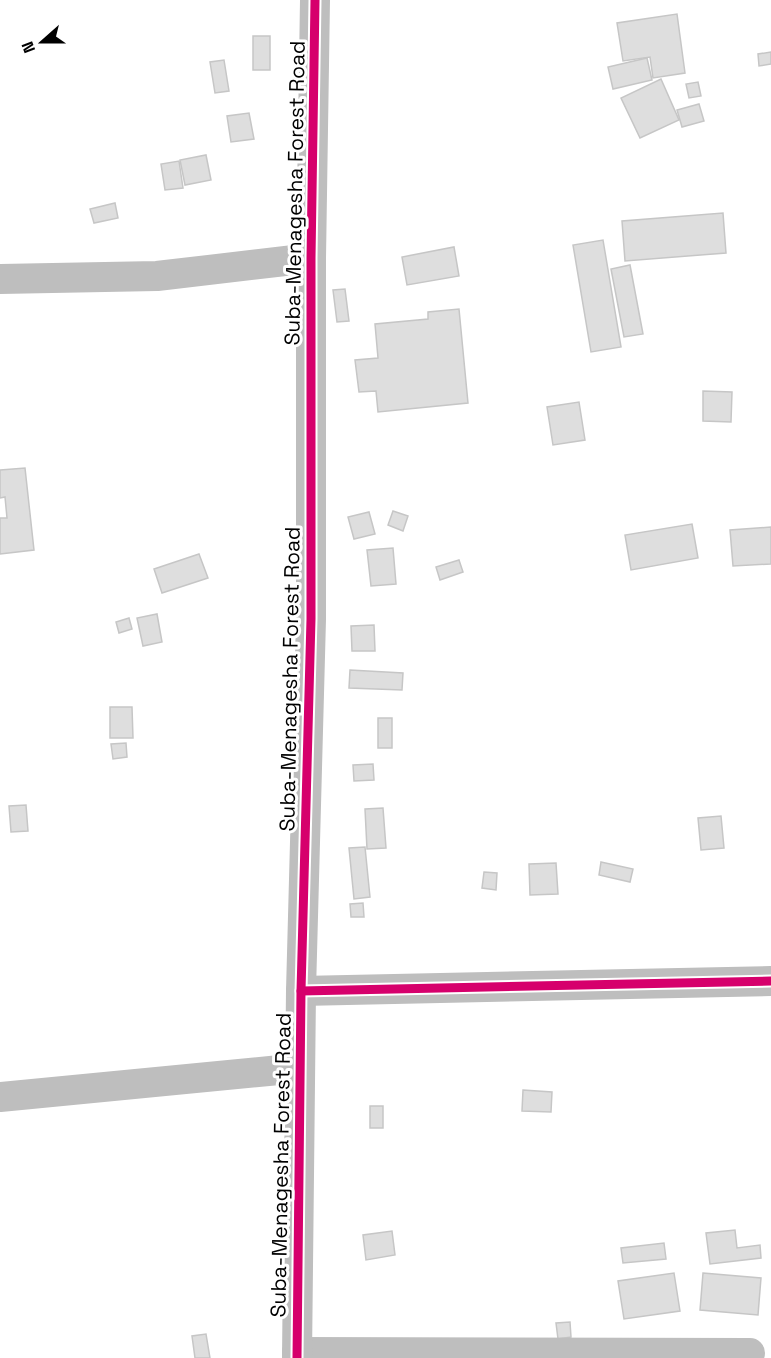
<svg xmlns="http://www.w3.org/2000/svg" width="771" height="1358" font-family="'Space Grotesk',sans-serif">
	<rect width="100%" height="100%" fill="#fff"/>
	<g fill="#dedede" stroke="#c6c6c6" stroke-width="1.5">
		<polygon points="677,14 685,73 653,78 650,57 623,61 617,23"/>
		<rect x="253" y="36" width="17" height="34"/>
		<polygon points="771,52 771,64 759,66 758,54"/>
		<polygon points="647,58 652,80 613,89 608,67"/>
		<polygon points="224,60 229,91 215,93 210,62"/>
		<polygon points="661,79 679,120 640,138 621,98"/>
		<polygon points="698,82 701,96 689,98 686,84"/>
		<polygon points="699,104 704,121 682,127 677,110"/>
		<polygon points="249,113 254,139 231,142 227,116"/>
		<polygon points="206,155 211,180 185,185 180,160"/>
		<polygon points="179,161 183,188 165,190 161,164"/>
		<polygon points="115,203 118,218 94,223 90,209"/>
		<polygon points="723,213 726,253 625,261 622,221"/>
		<polygon points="603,240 621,347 591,352 573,245"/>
		<polygon points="454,247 459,276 407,285 402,257"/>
		<polygon points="630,265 643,334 624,337 611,269"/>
		<polygon points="345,289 349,321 337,322 333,290"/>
		<polygon points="459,309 468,403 378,412 376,391 359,392 355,360 378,358 375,324 428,319 428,312"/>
		<polygon points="703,391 732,392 731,422 703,421"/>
		<polygon points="579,402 585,440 553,445 547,407"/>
		<polygon points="25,468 34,550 0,554 0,518 7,518 5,497 0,498 0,470"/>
		<polygon points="393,511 408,516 403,531 388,525"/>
		<polygon points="369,512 375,534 354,539 348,517"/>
		<polygon points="692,524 698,558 631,570 625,535"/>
		<polygon points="771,527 771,564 733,566 730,530"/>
		<polygon points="393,548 396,584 371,586 367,550"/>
		<polygon points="199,554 208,578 162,593 154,569"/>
		<polygon points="459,560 463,572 440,580 436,567"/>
		<polygon points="157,614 162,642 143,646 137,618"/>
		<polygon points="129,618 132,629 119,633 116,622"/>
		<polygon points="374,625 375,651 352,651 351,626"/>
		<polygon points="350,670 403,673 402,690 349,688"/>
		<polygon points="110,707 132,707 133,738 110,738"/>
		<rect x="378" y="718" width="14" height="30"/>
		<polygon points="126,743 127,757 113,759 111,744"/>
		<polygon points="373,764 374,780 354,781 353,765"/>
		<polygon points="26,805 28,831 11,832 9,806"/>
		<polygon points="383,808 386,848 367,849 365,809"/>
		<polygon points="721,816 724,848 701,850 698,818"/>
		<polygon points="365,847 370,897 354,899 349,848"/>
		<polygon points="601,862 633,869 630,882 599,875"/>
		<polygon points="556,863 558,894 530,895 529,864"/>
		<polygon points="484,872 497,873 496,890 482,888"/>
		<polygon points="363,903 364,917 351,917 350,904"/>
		<polygon points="523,1090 552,1092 551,1112 522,1111"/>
		<rect x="370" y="1106" width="13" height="22"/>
		<polygon points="735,1230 737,1248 760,1245 761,1258 710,1264 706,1233"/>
		<polygon points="392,1231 395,1255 366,1260 363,1235"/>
		<polygon points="664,1243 666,1259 623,1263 621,1248"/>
		<polygon points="674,1273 680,1311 624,1319 618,1281"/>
		<polygon points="703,1273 761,1278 758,1315 700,1310"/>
		<polygon points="570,1322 571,1337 558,1339 556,1323"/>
		<polygon points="206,1334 210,1358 195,1358 192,1336"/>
	</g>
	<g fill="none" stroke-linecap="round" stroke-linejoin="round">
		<g stroke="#bebebe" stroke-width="30">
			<polyline points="0,279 157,276 311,258"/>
			<polyline points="301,991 771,981"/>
			<polyline points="0,1097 300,1068"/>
			<polyline points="297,1352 750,1353"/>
			<polyline points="297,1358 301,991 311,619 311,258 315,0"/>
		</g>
		<defs>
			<g id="cycleway">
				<polyline points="301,991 771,981"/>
				<polyline points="297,1358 301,991 311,619 311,258 315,0"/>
			</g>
		</defs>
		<use href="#cycleway" stroke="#fff" stroke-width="13"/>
		<use href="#cycleway" stroke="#d6006c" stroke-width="9"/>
	</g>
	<g text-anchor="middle" stroke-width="6" stroke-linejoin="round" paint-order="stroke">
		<g font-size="21" fill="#000" stroke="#fff">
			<text transform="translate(295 193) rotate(-89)" y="7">Suba-Menagesha Forest Road</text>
			<text transform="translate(290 679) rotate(-89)" y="7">Suba-Menagesha Forest Road</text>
			<text transform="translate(281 1165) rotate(-89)" y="7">Suba-Menagesha Forest Road</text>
		</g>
	</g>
	<g transform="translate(42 42) rotate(249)" stroke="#ffffff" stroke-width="4.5" paint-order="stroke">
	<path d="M0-4.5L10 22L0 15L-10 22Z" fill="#000000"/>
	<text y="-9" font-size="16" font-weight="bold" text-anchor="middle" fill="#000000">N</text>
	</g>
</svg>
